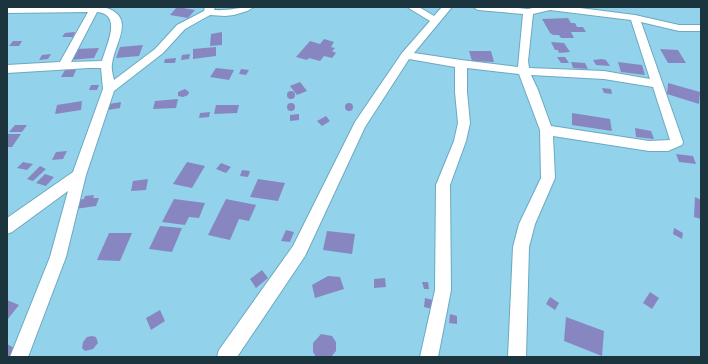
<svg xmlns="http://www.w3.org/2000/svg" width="708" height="364" font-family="'Open Sans',sans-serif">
	<rect width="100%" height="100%" fill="#93d2eb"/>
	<g fill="#8886c0">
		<polygon points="177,7 195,10 188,18 170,15"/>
		<polygon points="568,18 571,23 575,23 577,27 583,27 586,32 571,32 574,38 561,38 559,35 553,35 550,33 542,19"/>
		<polygon points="75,32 73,37 62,37 65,33"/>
		<polygon points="222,32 222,45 210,46 211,34"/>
		<polygon points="324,39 334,42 331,47 335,48 332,51 336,53 332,58 324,56 320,61 309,58 307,60 296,57 310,41 320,44"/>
		<polygon points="13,41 22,41 19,46 9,46"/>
		<polygon points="551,42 564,43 570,52 559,53 558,50 555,50"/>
		<polygon points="143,45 139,56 116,58 120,47"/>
		<polygon points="216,47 216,56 193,59 193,49"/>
		<polygon points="99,48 94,58 70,60 75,49"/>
		<polygon points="660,49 678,50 686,63 668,63"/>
		<polygon points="469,51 491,51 494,62 472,61"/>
		<polygon points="51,54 48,59 39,60 42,55"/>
		<polygon points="190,54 189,59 181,60 182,55"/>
		<polygon points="557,57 565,57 569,63 561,63"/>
		<polygon points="176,58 175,63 164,63 165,59"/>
		<polygon points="602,59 606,60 610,66 596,65 593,60"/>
		<polygon points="571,62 585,63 588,69 573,68"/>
		<polygon points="618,62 642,65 645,75 621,72"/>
		<polygon points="216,68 234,70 229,80 210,77"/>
		<polygon points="241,69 249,70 246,75 239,74"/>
		<polygon points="65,70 76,70 73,77 61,77"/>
		<polygon points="300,82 307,91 297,95 290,86"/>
		<polygon points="668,83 700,92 699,104 667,94"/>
		<polygon points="91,85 99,85 97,90 89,90"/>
		<polygon points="602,88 611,89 612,94 604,93"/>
		<polygon points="185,89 189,92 188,95 183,97 178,96 178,92"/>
		<circle cx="291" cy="95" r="4"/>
		<polygon points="178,99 176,108 153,109 155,101"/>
		<polygon points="82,101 81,110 55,114 57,105"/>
		<polygon points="121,102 120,108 108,110 109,104"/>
		<circle cx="349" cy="107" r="4"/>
		<circle cx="291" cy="107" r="4"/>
		<polygon points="216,105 239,105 237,113 214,114"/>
		<polygon points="210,112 209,117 199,118 200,113"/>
		<polygon points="572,113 610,119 612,131 572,125"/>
		<polygon points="299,114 299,120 290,121 290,115"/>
		<polygon points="326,116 330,121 322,126 317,121"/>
		<polygon points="15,125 27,125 22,132 9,132"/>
		<polygon points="635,128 651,131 654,139 636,137"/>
		<polygon points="8,134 21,134 12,147 7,147 7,136"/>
		<polygon points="67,151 63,159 52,160 56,152"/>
		<polygon points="676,154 693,156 696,164 679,162"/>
		<polygon points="23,162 33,164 27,170 17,168"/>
		<polygon points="187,162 205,166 192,188 173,184"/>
		<polygon points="221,163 231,167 226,173 216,169"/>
		<polygon points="40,166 46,169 33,181 27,179"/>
		<polygon points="242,170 250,171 248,177 240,176"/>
		<polygon points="45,174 54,177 46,186 36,183"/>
		<polygon points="148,179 146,190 131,191 133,181"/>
		<polygon points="258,179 285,183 278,201 250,197"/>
		<polygon points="94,195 93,198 99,198 96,206 75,209 78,200 84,199 85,196"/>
		<polygon points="695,197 701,200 701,219 694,217"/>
		<polygon points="174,199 205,203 199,218 189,217 185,225 162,222"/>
		<polygon points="226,199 256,205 249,221 239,219 230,240 208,235"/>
		<polygon points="160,226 182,228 172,252 149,249"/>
		<polygon points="674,228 683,233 682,239 673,234"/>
		<polygon points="286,230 294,232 290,242 281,241"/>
		<polygon points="327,231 355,234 352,254 323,250"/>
		<polygon points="109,233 132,233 120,261 97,260"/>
		<polygon points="262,270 268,278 256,288 250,279"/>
		<polygon points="328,276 340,277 344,289 315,298 312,285"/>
		<polygon points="385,278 386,287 374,288 374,279"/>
		<polygon points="422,282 428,282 429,289 424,289"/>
		<polygon points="650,292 659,298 652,309 643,303"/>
		<polygon points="550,297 559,303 555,310 546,304"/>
		<polygon points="425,298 433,300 432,309 424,307"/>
		<polygon points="7,300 19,305 7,320"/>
		<polygon points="160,310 165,321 151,330 146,318"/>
		<polygon points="450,314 457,316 457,324 449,323"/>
		<polygon points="566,317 604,331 602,356 564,341"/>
		<polygon points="321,334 332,336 336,342 336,351 331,357 316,357 313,352 313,343"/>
		<polygon points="92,336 96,337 98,343 93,349 85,351 82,348 83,342 87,337"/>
		<polygon points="7,344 16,349 9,357 7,357"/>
	</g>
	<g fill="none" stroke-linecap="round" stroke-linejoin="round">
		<defs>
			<g id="minor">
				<path d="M7 7H104C137 17 115 41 112 64 111 69 113 75 114 80L155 49 177 25 204 11 205 7H215L214 10C228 11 240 7 254 7L247 11 234 15 225 16 210 15 185 29 163 53 114 91 86 175 66 257 28 357H10L50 257 68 191 12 232 7 234V218L73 172 103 89 101 68H89L7 73V65L60 62 88 12 7 13ZM97 12C123 14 106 46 102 61L71 62Z"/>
				<path d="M407 7H419L434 16 442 7H452L414 53 461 60 518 67 523 14 478 10 473 7H507L528 9 537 7H572L635 15 679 25H701V31H679L641 22 683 142 682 145 668 151H649L553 136 555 178 535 224 529 247 526 357H508L513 247 519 224 541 178 540 130 519 74 467 68V92L470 123 466 141 450 185 451 290 438 357H420L435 290 436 185 454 141 458 123 455 92V67L409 59 365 127 305 256 237 357H217L219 350 293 246 355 122 402 53 430 21ZM550 10 631 20 650 79 604 71 529 68 528 61 533 14ZM531 75 604 79 653 87 670 140 649 141 551 126 538 90Z"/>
			</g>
		</defs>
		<use href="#minor" stroke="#6ca9c1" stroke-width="2"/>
		<use href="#minor" fill="#fff" fill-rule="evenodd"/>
	</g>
	<rect width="708" height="364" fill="none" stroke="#1b343e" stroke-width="16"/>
</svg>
